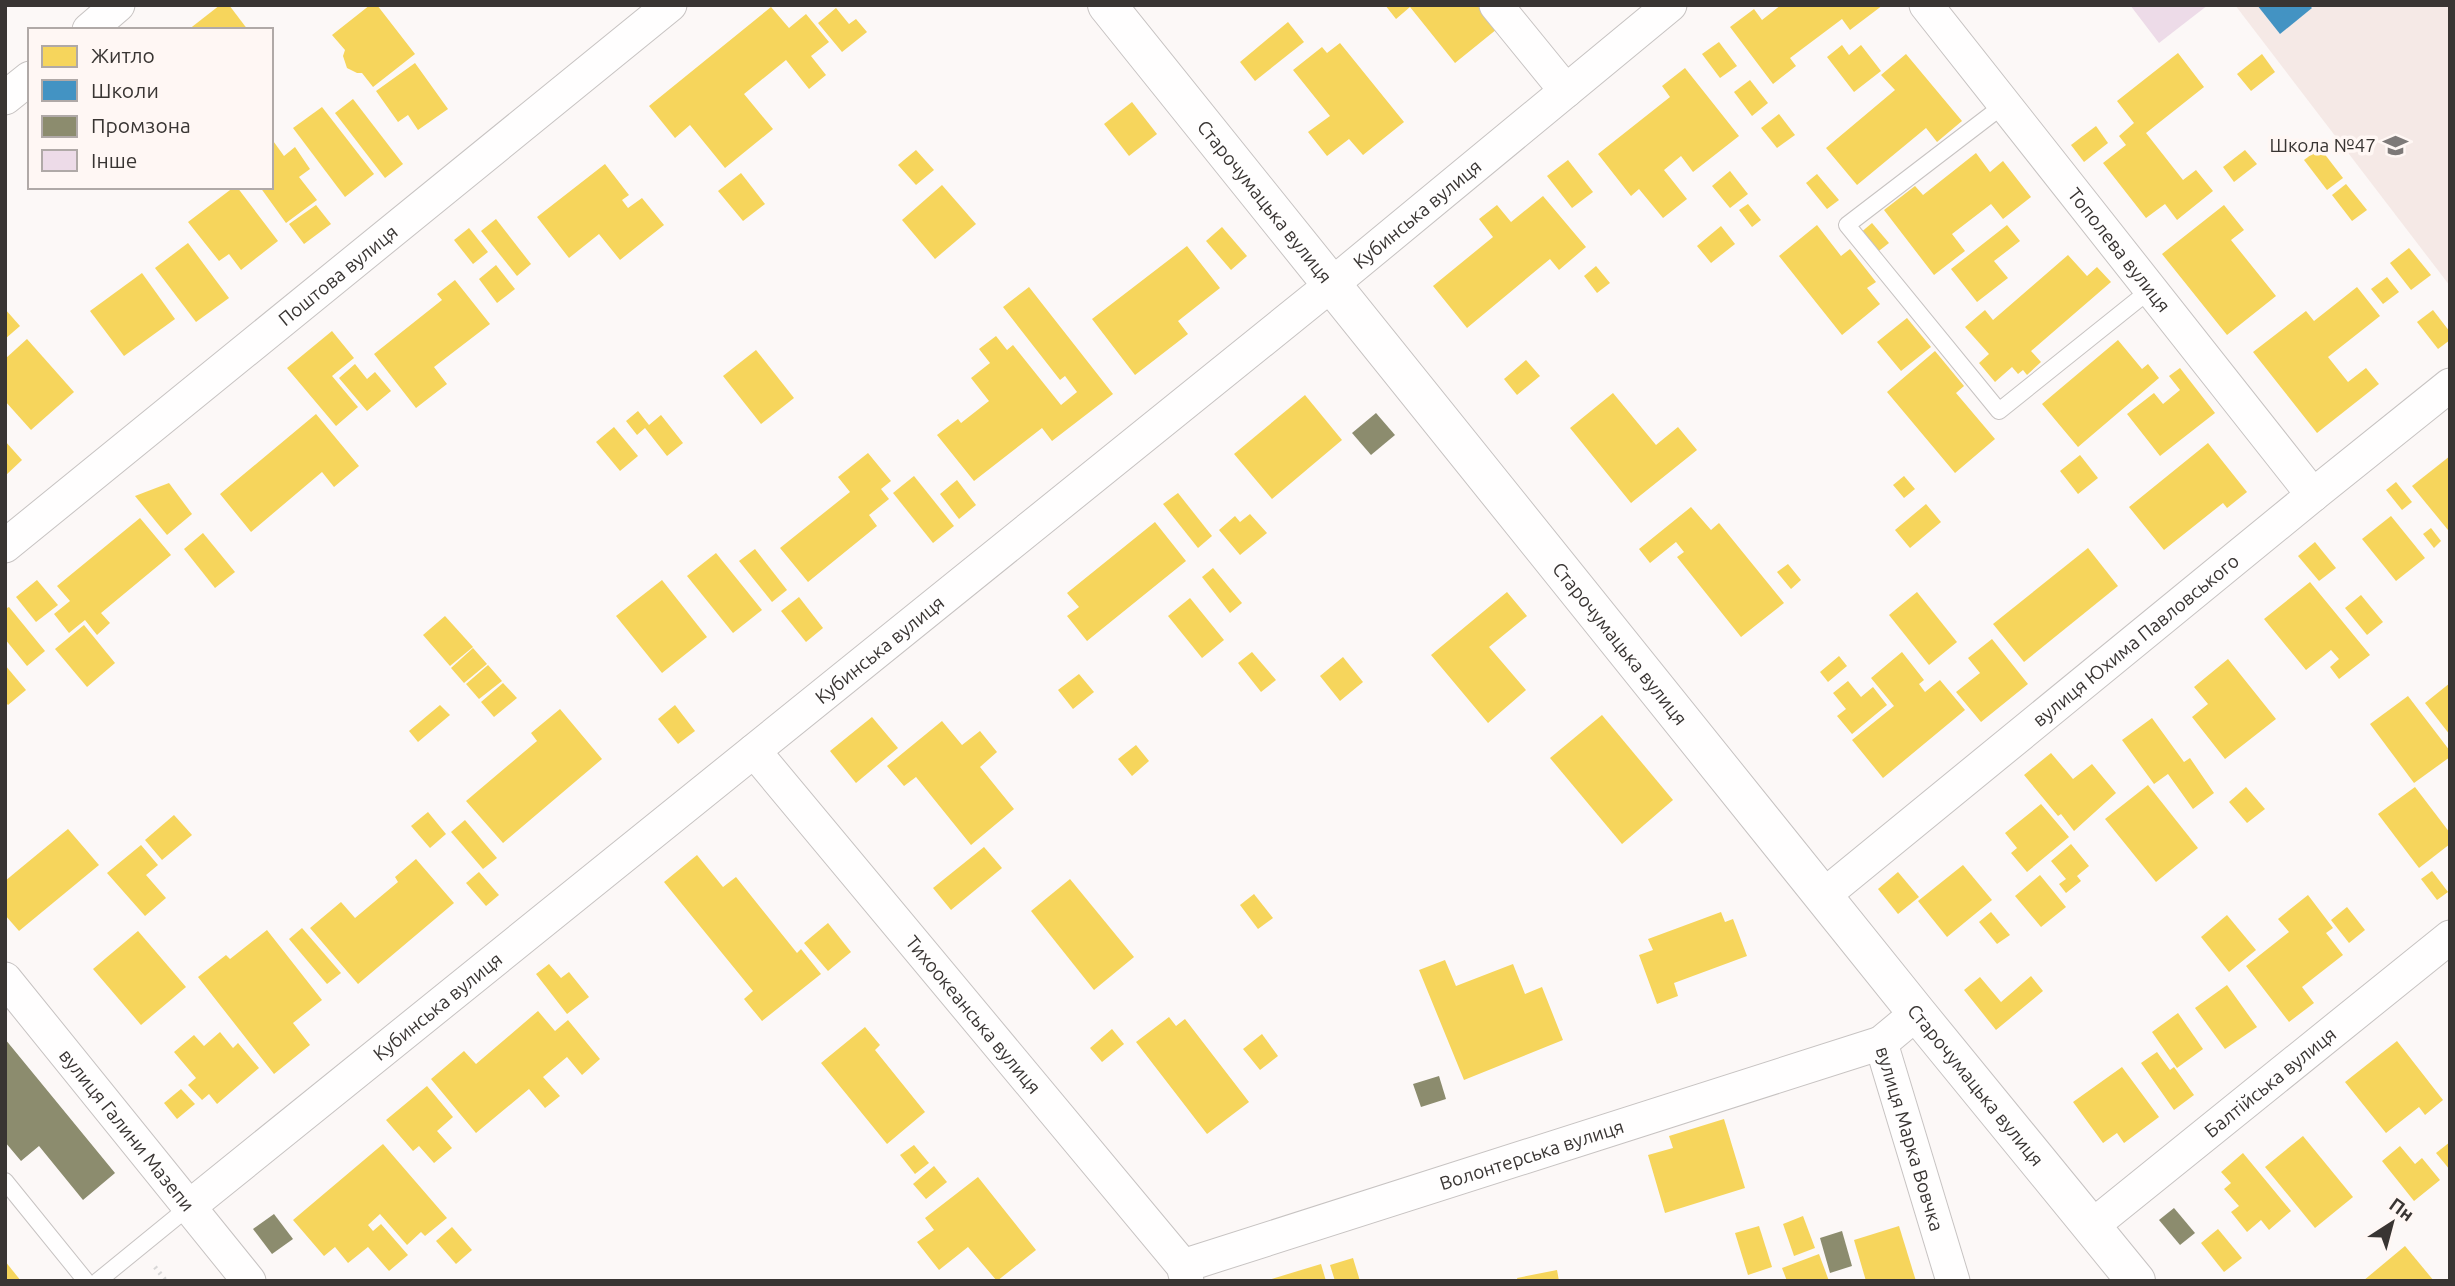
<svg xmlns="http://www.w3.org/2000/svg" width="2455" height="1286" font-family="Ubuntu,sans-serif">
	<rect width="100%" height="100%" fill="#fcf8f7"/>
	<polygon fill="#f5e9e6" points="2235,5 2450,5 2450,286"/>
	<g fill="#f6d55c">
		<polygon points="220,5 229,5 248,30 188,30"/>
		<polygon points="370,5 377,5 415,54 373,87 362,73 357,73 347,68 343,56 345,50 332,35"/>
		<polygon points="1385,5 1477,5 1497,29 1455,63 1410,7 1396,19"/>
		<polygon points="1781,5 1883,5 1850,30 1842,19 1790,58 1796,66 1773,84 1730,27 1754,9 1762,20"/>
		<polygon points="771,7 789,28 806,14 829,42 811,56 826,75 809,89 786,60 744,94 773,129 725,168 690,125 675,138 649,106"/>
		<polygon points="836,8 849,24 856,19 867,32 842,52 818,23"/>
		<polygon points="1288,22 1304,42 1255,81 1240,62"/>
		<polygon points="1719,42 1737,66 1720,78 1702,54"/>
		<polygon points="1340,43 1404,122 1363,155 1349,139 1327,156 1308,132 1330,116 1293,70 1322,47 1327,53"/>
		<polygon points="1842,45 1849,55 1861,45 1881,71 1854,92 1827,57"/>
		<polygon points="2178,53 2204,87 2146,133 2183,180 2196,170 2213,191 2177,220 2165,204 2146,218 2103,163 2126,145 2119,136 2134,123 2117,101"/>
		<polygon points="1906,54 1962,121 1937,142 1926,128 1857,185 1826,148 1895,90 1881,75"/>
		<polygon points="2262,54 2275,72 2251,91 2237,74"/>
		<polygon points="415,63 448,109 418,130 408,115 398,122 376,91"/>
		<polygon points="1685,68 1739,136 1693,172 1681,156 1664,170 1687,199 1663,218 1639,189 1631,196 1598,154 1670,97 1662,86"/>
		<polygon points="1750,80 1768,103 1752,116 1734,92"/>
		<polygon points="353,99 403,164 385,178 335,113"/>
		<polygon points="1132,102 1157,134 1129,156 1104,124"/>
		<polygon points="322,107 374,174 345,197 293,128"/>
		<polygon points="1779,114 1795,135 1777,148 1761,128"/>
		<polygon points="2096,126 2108,143 2084,162 2071,145"/>
		<polygon points="271,138 284,156 295,147 310,169 299,177 317,200 286,223 260,187 271,187"/>
		<polygon points="2320,148 2343,178 2327,190 2304,160"/>
		<polygon points="916,150 934,170 916,185 898,165"/>
		<polygon points="2245,150 2257,164 2234,182 2223,167"/>
		<polygon points="1976,153 1990,172 2003,161 2031,197 2003,219 1991,204 1952,234 1965,251 1934,275 1884,210 1915,186 1923,195"/>
		<polygon points="1568,160 1593,192 1572,208 1547,176"/>
		<polygon points="605,164 629,195 622,200 628,208 642,198 664,225 620,260 599,234 569,258 537,217"/>
		<polygon points="1730,171 1748,194 1730,208 1712,186"/>
		<polygon points="741,173 765,204 743,221 718,191"/>
		<polygon points="1817,174 1839,200 1827,209 1806,183"/>
		<polygon points="2346,184 2367,210 2352,221 2332,195"/>
		<polygon points="942,185 976,224 935,259 902,220"/>
		<polygon points="234,187 237,187 278,241 241,270 229,254 219,261 188,222"/>
		<polygon points="1543,196 1586,247 1559,270 1550,259 1467,328 1433,286 1493,237 1479,219 1497,205 1511,222"/>
		<polygon points="1748,204 1761,220 1752,227 1739,210"/>
		<polygon points="316,205 331,224 304,244 289,224"/>
		<polygon points="2224,205 2244,230 2231,240 2276,296 2227,335 2162,254"/>
		<polygon points="496,219 531,264 517,276 481,231"/>
		<polygon points="1872,223 1889,243 1875,254 1859,234"/>
		<polygon points="1817,225 1841,256 1850,249 1876,282 1867,288 1880,304 1842,335 1779,256"/>
		<polygon points="2007,225 2020,241 1994,261 2008,278 1977,302 1951,269"/>
		<polygon points="1721,226 1735,244 1711,263 1697,246"/>
		<polygon points="1222,227 1247,256 1231,270 1206,241"/>
		<polygon points="469,228 488,252 473,264 454,240"/>
		<polygon points="188,243 229,298 196,322 155,268"/>
		<polygon points="1187,246 1220,288 1178,321 1188,334 1135,375 1092,319"/>
		<polygon points="2409,248 2431,275 2411,290 2390,263"/>
		<polygon points="2068,255 2087,276 2097,267 2111,282 2031,351 2041,362 2027,375 2023,370 2018,374 2012,367 1995,382 1979,363 1989,354 1965,327 1985,310 1993,320"/>
		<polygon points="496,265 515,289 497,303 479,279"/>
		<polygon points="1596,266 1610,283 1597,293 1584,276"/>
		<polygon points="142,273 175,319 124,356 90,311"/>
		<polygon points="2387,277 2399,292 2383,304 2371,289"/>
		<polygon points="455,280 490,324 434,367 447,384 416,408 374,354 442,300 437,294"/>
		<polygon points="1029,287 1113,394 1052,441 1042,428 974,481 937,435 958,419 961,423 989,401 971,378 990,363 979,349 996,336 1007,350 1013,345 1061,405 1077,392 1065,376 1060,380 1003,307"/>
		<polygon points="2357,287 2380,316 2328,357 2348,382 2366,368 2379,384 2317,433 2253,352 2306,311 2314,321"/>
		<polygon points="5,309 20,326 5,339"/>
		<polygon points="2433,310 2450,332 2450,340 2438,349 2417,322"/>
		<polygon points="1907,318 1931,347 1901,371 1877,342"/>
		<polygon points="332,331 354,358 332,376 358,407 336,426 287,368"/>
		<polygon points="27,339 74,392 31,430 5,401 5,359"/>
		<polygon points="2118,340 2142,369 2148,364 2159,378 2078,447 2042,404"/>
		<polygon points="756,350 794,398 761,424 723,376"/>
		<polygon points="1935,351 1964,386 1956,393 1995,439 1955,473 1887,392"/>
		<polygon points="1526,360 1540,376 1517,395 1504,379"/>
		<polygon points="355,364 367,379 375,372 391,391 367,411 339,378"/>
		<polygon points="2180,368 2215,413 2160,456 2127,414 2154,393 2163,404 2180,390 2169,376"/>
		<polygon points="1613,393 1656,445 1678,427 1697,450 1631,503 1570,428"/>
		<polygon points="1305,395 1342,440 1272,499 1234,454"/>
		<polygon points="638,411 649,425 661,415 683,443 667,456 645,428 637,435 626,421"/>
		<polygon points="316,414 359,466 334,487 322,472 251,532 220,494"/>
		<polygon points="614,427 638,456 620,471 596,442"/>
		<polygon points="5,441 22,460 5,476"/>
		<polygon points="2208,443 2247,492 2227,508 2223,503 2164,550 2129,507"/>
		<polygon points="868,453 891,481 881,489 889,499 869,515 877,526 808,582 780,548 850,492 838,477"/>
		<polygon points="2080,455 2098,478 2078,494 2060,471"/>
		<polygon points="2450,456 2450,528 2448,530 2412,486"/>
		<polygon points="914,476 954,526 933,543 893,493"/>
		<polygon points="1904,476 1915,489 1904,498 1893,485"/>
		<polygon points="957,480 976,505 959,519 940,494"/>
		<polygon points="2396,482 2412,502 2402,510 2386,490"/>
		<polygon points="169,483 192,514 167,535 135,496"/>
		<polygon points="1178,493 1212,536 1198,548 1163,504"/>
		<polygon points="1926,504 1941,522 1910,548 1895,530"/>
		<polygon points="1691,507 1711,530 1719,523 1784,603 1741,637 1677,557 1684,552 1676,542 1650,563 1639,549"/>
		<polygon points="1250,514 1267,533 1240,555 1219,530 1235,516 1240,522"/>
		<polygon points="2391,516 2425,558 2396,581 2362,539"/>
		<polygon points="140,518 171,555 101,613 110,623 97,635 85,620 69,633 54,614 70,601 57,586"/>
		<polygon points="1155,522 1186,561 1087,641 1067,616 1079,607 1067,593"/>
		<polygon points="2431,528 2441,541 2434,548 2423,534"/>
		<polygon points="203,533 235,572 215,588 184,549"/>
		<polygon points="2315,542 2336,568 2319,581 2298,556"/>
		<polygon points="2088,548 2118,586 2024,662 1993,624"/>
		<polygon points="755,549 787,590 772,602 739,561"/>
		<polygon points="716,553 762,610 733,633 687,576"/>
		<polygon points="1788,564 1801,580 1791,589 1777,572"/>
		<polygon points="1213,568 1242,603 1230,613 1202,577"/>
		<polygon points="37,580 58,605 36,622 16,597"/>
		<polygon points="662,580 707,637 662,673 616,616"/>
		<polygon points="2310,582 2370,655 2339,679 2330,667 2339,659 2331,650 2306,670 2264,619"/>
		<polygon points="1507,592 1527,616 1489,647 1526,690 1488,723 1431,655"/>
		<polygon points="1917,592 1957,642 1929,665 1889,615"/>
		<polygon points="2361,595 2383,622 2367,635 2345,608"/>
		<polygon points="799,597 823,628 806,642 781,611"/>
		<polygon points="1190,598 1224,640 1202,658 1168,616"/>
		<polygon points="9,607 45,651 27,666 5,639 5,609"/>
		<polygon points="445,616 473,647 450,666 423,635"/>
		<polygon points="84,625 115,663 87,687 55,649"/>
		<polygon points="1992,639 2028,684 1981,722 1956,692 1980,673 1968,658"/>
		<polygon points="473,648 487,664 464,683 451,668"/>
		<polygon points="1252,652 1276,680 1261,692 1238,663"/>
		<polygon points="1902,652 1924,680 1919,684 1925,692 1940,680 1965,710 1883,778 1852,740 1894,706 1871,678"/>
		<polygon points="1839,656 1847,666 1828,682 1820,672"/>
		<polygon points="1343,657 1363,682 1340,701 1320,676"/>
		<polygon points="2228,659 2276,719 2225,759 2192,717 2208,704 2194,687"/>
		<polygon points="5,665 26,690 8,705 5,702"/>
		<polygon points="488,665 502,681 479,699 466,684"/>
		<polygon points="1079,674 1094,692 1073,709 1058,690"/>
		<polygon points="1848,681 1861,697 1873,687 1887,705 1852,734 1837,716 1846,709 1833,693"/>
		<polygon points="503,683 517,698 494,717 481,702"/>
		<polygon points="2450,683 2450,735 2425,703"/>
		<polygon points="2408,696 2450,751 2450,757 2414,783 2370,724"/>
		<polygon points="440,705 450,715 418,742 409,731"/>
		<polygon points="675,705 695,731 678,744 658,719"/>
		<polygon points="560,709 602,759 503,843 466,801 537,741 531,733"/>
		<polygon points="1602,715 1673,800 1622,844 1550,758"/>
		<polygon points="872,717 898,748 856,783 830,751"/>
		<polygon points="2152,718 2184,762 2190,758 2214,793 2193,809 2168,774 2154,784 2122,740"/>
		<polygon points="942,721 962,745 980,731 997,752 980,767 1014,809 971,845 916,777 904,786 887,766"/>
		<polygon points="1136,745 1149,761 1132,776 1118,759"/>
		<polygon points="2051,753 2073,779 2092,764 2116,793 2074,831 2061,814 2058,816 2024,775"/>
		<polygon points="2148,785 2198,848 2156,882 2105,819"/>
		<polygon points="2246,787 2265,809 2247,823 2229,802"/>
		<polygon points="2415,787 2450,833 2450,844 2419,868 2378,814"/>
		<polygon points="2041,804 2069,837 2027,872 2011,853 2017,848 2005,833"/>
		<polygon points="428,812 446,834 430,848 411,826"/>
		<polygon points="174,815 192,835 162,860 145,840"/>
		<polygon points="465,820 497,858 483,869 451,832"/>
		<polygon points="68,829 99,865 19,931 5,915 5,881"/>
		<polygon points="2071,844 2089,866 2077,876 2081,881 2066,893 2059,884 2066,879 2051,861"/>
		<polygon points="141,845 158,865 146,875 166,898 145,916 107,873"/>
		<polygon points="984,847 1002,868 951,910 933,888"/>
		<polygon points="697,855 723,887 736,877 797,953 801,949 821,974 762,1021 744,999 753,991 664,882"/>
		<polygon points="416,859 454,903 358,984 310,928 341,902 355,918 398,882 395,877"/>
		<polygon points="1963,865 1992,900 1947,937 1918,901"/>
		<polygon points="2432,871 2448,892 2437,900 2421,879"/>
		<polygon points="479,872 499,895 486,906 466,883"/>
		<polygon points="1898,872 1919,897 1898,914 1878,889"/>
		<polygon points="2040,875 2066,907 2041,927 2015,896"/>
		<polygon points="1070,879 1134,957 1094,990 1031,911"/>
		<polygon points="1254,894 1273,918 1258,929 1240,905"/>
		<polygon points="2308,895 2333,928 2326,933 2343,955 2302,987 2314,1003 2289,1022 2246,966 2289,932 2278,919"/>
		<polygon points="2347,907 2365,930 2349,943 2331,920"/>
		<polygon points="1721,912 1725,922 1733,919 1747,956 1674,983 1678,996 1657,1004 1639,955 1653,950 1648,939"/>
		<polygon points="1991,912 2010,935 1997,944 1979,922"/>
		<polygon points="2227,915 2256,950 2229,972 2201,937"/>
		<polygon points="828,923 851,952 828,971 804,943"/>
		<polygon points="302,928 341,973 327,984 289,939"/>
		<polygon points="267,930 322,1000 293,1023 310,1045 274,1074 198,977 226,955 230,959"/>
		<polygon points="138,931 186,987 141,1025 93,969"/>
		<polygon points="1445,960 1456,986 1513,964 1525,994 1542,987 1563,1040 1464,1080 1419,970"/>
		<polygon points="549,964 561,978 569,972 589,997 567,1014 536,974"/>
		<polygon points="2031,976 2043,991 1996,1030 1964,990 1980,977 2001,1002"/>
		<polygon points="2227,985 2257,1027 2225,1049 2195,1008"/>
		<polygon points="538,1011 555,1031 568,1020 600,1059 582,1075 567,1057 543,1077 560,1096 545,1108 529,1089 476,1133 431,1079 464,1051 476,1064"/>
		<polygon points="2178,1013 2203,1049 2177,1068 2152,1032"/>
		<polygon points="1169,1017 1176,1026 1185,1019 1249,1102 1207,1134 1136,1042"/>
		<polygon points="865,1027 880,1045 875,1050 925,1112 887,1144 821,1063"/>
		<polygon points="1112,1029 1124,1044 1102,1062 1090,1048"/>
		<polygon points="220,1032 233,1048 238,1043 259,1068 217,1104 209,1094 202,1100 188,1085 196,1078 174,1052 194,1035 204,1046"/>
		<polygon points="1262,1034 1278,1056 1260,1070 1243,1049"/>
		<polygon points="2397,1041 2443,1100 2425,1115 2419,1107 2386,1133 2345,1082"/>
		<polygon points="2157,1052 2170,1070 2174,1067 2194,1095 2174,1110 2141,1063"/>
		<polygon points="2122,1067 2159,1117 2124,1143 2117,1133 2103,1143 2073,1102"/>
		<polygon points="427,1086 453,1117 437,1131 452,1148 434,1163 419,1146 413,1151 386,1120"/>
		<polygon points="181,1089 195,1104 177,1119 164,1103"/>
		<polygon points="1724,1119 1745,1188 1665,1213 1648,1155 1673,1148 1669,1136"/>
		<polygon points="2303,1136 2353,1197 2315,1228 2265,1167"/>
		<polygon points="2450,1142 2450,1170 2436,1153"/>
		<polygon points="383,1144 447,1218 425,1236 421,1232 407,1245 380,1214 368,1225 373,1231 381,1224 408,1255 389,1271 368,1247 348,1263 335,1247 324,1256 293,1220"/>
		<polygon points="914,1145 929,1163 915,1174 900,1155"/>
		<polygon points="2400,1146 2415,1164 2422,1158 2440,1180 2414,1201 2382,1161"/>
		<polygon points="2243,1153 2291,1211 2269,1230 2261,1220 2247,1232 2231,1212 2239,1206 2224,1189 2231,1183 2221,1172"/>
		<polygon points="934,1166 947,1182 926,1199 913,1184"/>
		<polygon points="978,1177 1036,1250 997,1281 968,1247 939,1270 917,1242 934,1230 925,1218"/>
		<polygon points="1803,1216 1815,1248 1794,1256 1783,1224"/>
		<polygon points="1759,1226 1772,1267 1748,1275 1735,1233"/>
		<polygon points="1899,1226 1916,1281 1866,1281 1854,1240"/>
		<polygon points="452,1227 472,1250 456,1264 436,1241"/>
		<polygon points="2218,1229 2242,1258 2224,1272 2201,1243"/>
		<polygon points="2405,1246 2434,1281 2363,1281"/>
		<polygon points="1819,1254 1829,1281 1787,1281 1782,1268"/>
		<polygon points="1353,1258 1360,1281 1335,1281 1330,1265"/>
		<polygon points="5,1261 21,1281 5,1281"/>
		<polygon points="1321,1264 1326,1281 1268,1281 1268,1280"/>
		<polygon points="1557,1270 1559,1281 1518,1281 1517,1278"/>
	</g>
	<polygon fill="#4393c3" points="2257,5 2309,5 2312,8 2280,34"/>
	<g fill="#8c8c6e">
		<polygon points="1376,413 1395,435 1371,455 1352,433"/>
		<polygon points="5,1039 115,1173 83,1200 39,1146 21,1161 5,1142"/>
		<polygon points="1439,1076 1446,1099 1421,1107 1413,1084"/>
		<polygon points="2174,1208 2195,1233 2180,1245 2159,1220"/>
		<polygon points="274,1214 293,1239 272,1254 253,1229"/>
		<polygon points="1842,1231 1852,1266 1830,1273 1820,1238"/>
	</g>
	<polygon fill="#eddbe8" points="2130,5 2208,5 2159,43"/>
	<g fill="none" stroke-linecap="round" stroke-linejoin="round">
		<defs>
			<g id="lane">
				<polyline points="2005,104 1847,225 1999,411 2150,290"/>
				<polyline points="5,1181 86,1281"/>
				<polyline points="98,1281 190,1206"/>
			</g>
			<g id="street">
				<polyline points="1496,5 1566,91"/>
				<path id="s1" d="M1926 5 2313 495"/>
				<polyline points="89,30 118,5"/>
				<polyline points="5,98 30,78"/>
				<path id="s2" d="M5 546 670 5"/>
				<path id="s3" d="M754 751 1183 1266 1187 1281"/>
				<path id="s4" d="M1823 896 2313 495 2450 385"/>
				<path id="s5" d="M5 979 249 1281"/>
				<path id="s6" d="M1917 1013 1881 1043 1953 1281"/>
				<path id="s7" d="M190 1206 1331 285 1670 5"/>
				<path id="s8" d="M2092 1226 2450 937"/>
				<path id="s9" d="M1183 1266 1881 1043"/>
			</g>
			<g id="secondary">
				<path id="s10" d="M1107 5 1917 1013 2136 1281"/>
			</g>
		</defs>
		<use href="#lane" stroke="#c7c3c2" stroke-width="18"/>
		<use href="#street" stroke="#c7c3c2" stroke-width="35"/>
		<use href="#secondary" stroke="#c7c3c2" stroke-width="40"/>
		<polyline stroke="#d8d7d7" stroke-width="4.5" stroke-dasharray="2 5" stroke-linecap="butt" points="155,1267 166,1281"/>
		<use href="#lane" stroke="#fffefe" stroke-width="16"/>
		<use href="#street" stroke="#fffefe" stroke-width="33"/>
		<use href="#secondary" stroke="#fffefe" stroke-width="38"/>
	</g>
	<defs>
		<symbol id="school-bare" viewBox="-9 -9 18 18"><path d="M0-5L7-2L0 1L-7-2ZM-4 1L0 2.5L4 1V4Q0 6-4 4Z" fill="#7d7978" stroke="#fff7f4" stroke-width="2.5" paint-order="stroke"/></symbol>
	</defs>
	<g fill-rule="evenodd">
		<use href="#school-bare" x="2378" y="128" width="35" height="35"/>
	</g>
	<g text-anchor="middle" stroke-width="7" stroke-linejoin="round" paint-order="stroke">
		<g font-size="19" fill="#393533" stroke="#fff7f4" text-anchor="end">
			<text x="2376" y="152">Школа №47</text>
		</g>
		<g font-size="19" fill="#393533" stroke="#fff7f4">
			<text dy="7" stroke="none"><textPath href="#s10" startOffset="252">Старочумацька вулиця</textPath></text>
			<text dy="7" stroke="none"><textPath href="#s7" startOffset="1578">Кубинська вулиця</textPath></text>
			<text dy="7" stroke="none"><textPath href="#s1" startOffset="312">Тополева вулиця</textPath></text>
			<text dy="7" stroke="none"><textPath href="#s2" startOffset="429">Поштова вулиця</textPath></text>
			<text dy="7" stroke="none"><textPath href="#s4" startOffset="404">вулиця Юхима Павловського</textPath></text>
			<text dy="7" stroke="none"><textPath href="#s10" startOffset="819">Старочумацька вулиця</textPath></text>
			<text dy="7" stroke="none"><textPath href="#s7" startOffset="886">Кубинська вулиця</textPath></text>
			<text dy="7" stroke="none"><textPath href="#s7" startOffset="318">Кубинська вулиця</textPath></text>
			<text dy="7" stroke="none"><textPath href="#s3" startOffset="343">Тихоокеанська вулиця</textPath></text>
			<text dy="7" stroke="none"><textPath href="#s8" startOffset="229">Балтійська вулиця</textPath></text>
			<text dy="7" stroke="none"><textPath href="#s10" startOffset="1386">Старочумацька вулиця</textPath></text>
			<text dy="7" stroke="none"><textPath href="#s5" startOffset="194">вулиця Галини Мазепи</textPath></text>
			<text dy="7" stroke="none"><textPath href="#s6" startOffset="147">вулиця Марка Вовчка</textPath></text>
			<text dy="7" stroke="none"><textPath href="#s9" startOffset="366">Волонтерська вулиця</textPath></text>
		</g>
	</g>
	<rect width="2455" height="1286" fill="none" stroke="#393533" stroke-width="14"/>
	<rect x="28" y="28" width="245" height="161" fill="#fff7f4" stroke="#b0a9a7" stroke-width="2"/>
	<rect x="42" y="46" width="35" height="21" fill="#f6d55c" stroke="#b0a9a7" stroke-width="2"/>
	<text x="91" y="63" font-size="21" fill="#393533">Житло</text>
	<rect x="42" y="80" width="35" height="21" fill="#4393c3" stroke="#b0a9a7" stroke-width="2"/>
	<text x="91" y="98" font-size="21" fill="#393533">Школи</text>
	<rect x="42" y="116" width="35" height="21" fill="#8c8c6e" stroke="#b0a9a7" stroke-width="2"/>
	<text x="91" y="133" font-size="21" fill="#393533">Промзона</text>
	<rect x="42" y="150" width="35" height="21" fill="#eddbe8" stroke="#b0a9a7" stroke-width="2"/>
	<text x="91" y="168" font-size="21" fill="#393533">Інше</text>
	<g transform="translate(2392 1223) rotate(36)" stroke="#fff7f4" stroke-width="5" paint-order="stroke">
	<path d="M0-5L12 26L0 18L-12 26Z" fill="#393533"/>
	<text y="-10" font-size="19" font-weight="bold" text-anchor="middle" fill="#393533">Пн</text>
	</g>
</svg>
